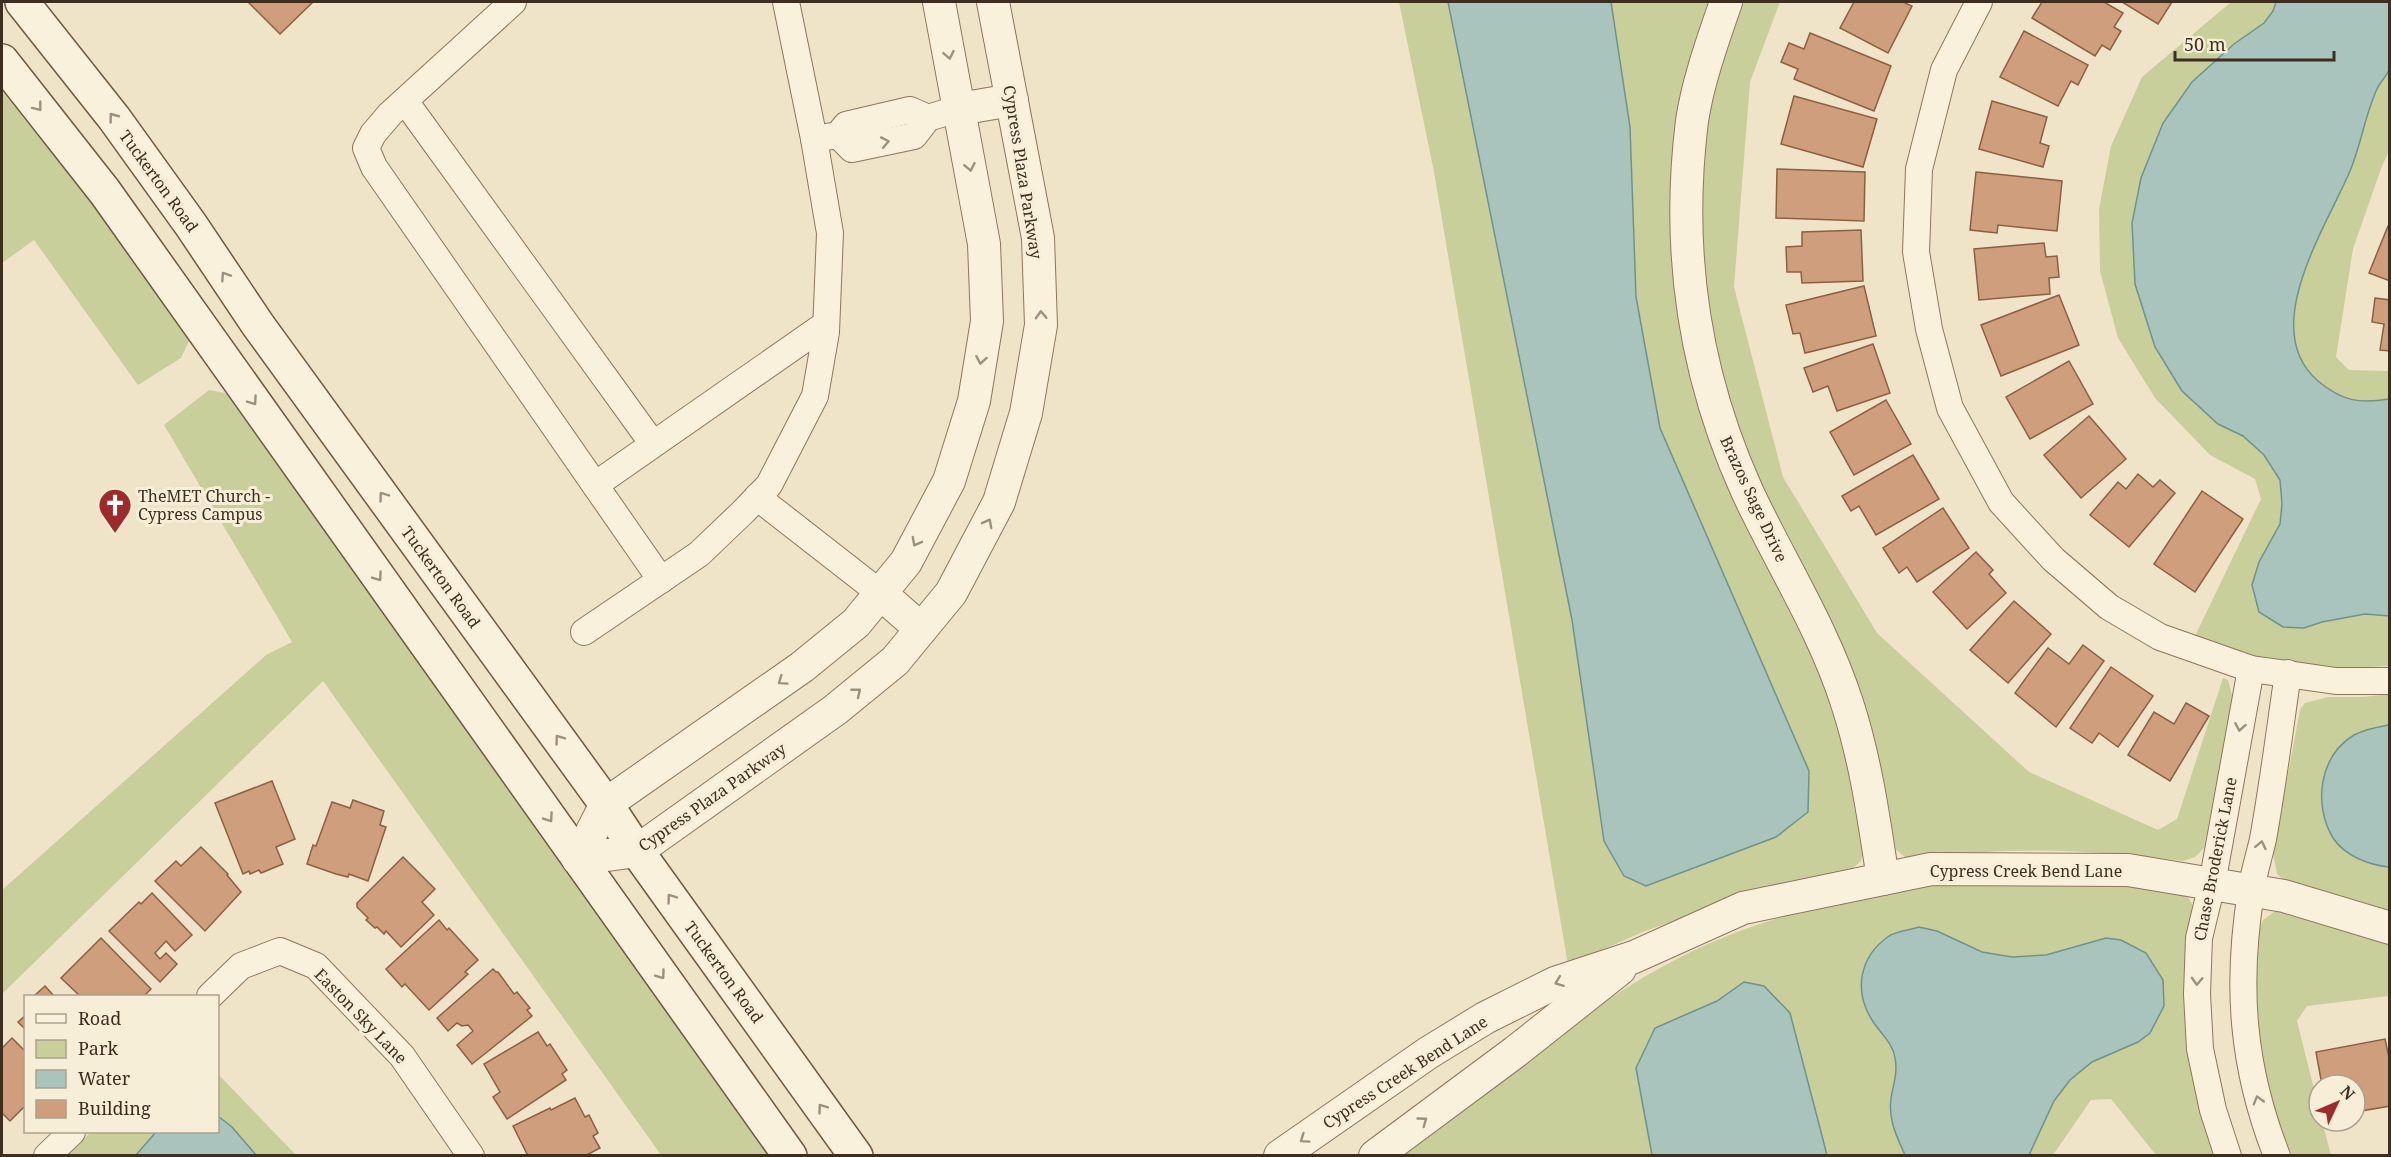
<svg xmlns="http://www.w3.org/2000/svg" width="2391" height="1157" font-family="'Noto Serif',serif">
	<rect width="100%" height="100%" fill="#f0e4c8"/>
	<g fill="#c9cf9b">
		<polygon points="1399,2 1708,2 1692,52 1682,107 1673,238 1676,300 1690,380 1710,438 1815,656 1834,708 1849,762 1864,849 1861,861 1851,870 1706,910 1645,931 1568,965 1434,172"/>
		<path d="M1738 2H1780L1750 82 1734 287 1783 477 1877 633 2029 772 2158 830 2177 819 2223 678 2228 680 2233 699 2204 848 2195 857 2183 861C2094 850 2004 845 1916 860L1906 858 1895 849 1760 488 1717 368 1704 289 1700 216 1704 146 1714 79Z"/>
		<polygon points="2231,2 2389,2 2389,151 2382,166 2353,249 2336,357 2349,370 2389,371 2389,666 2331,669 2245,656 2195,636 2261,499 2255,479 2210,455 2155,398 2118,338 2100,271 2099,209 2111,146 2142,77"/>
		<polygon points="2,83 27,114 184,331 189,341 181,358 138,385 34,240 2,263"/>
		<polygon points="209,390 225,393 234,401 773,1155 661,1155 323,681 2,994 2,890 266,655 292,642 164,425"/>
		<polygon points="2389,694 2389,911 2285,881 2277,874 2273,853 2300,710 2305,703 2328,697 2363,697"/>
		<path d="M2000 878 2135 882 2187 895 2192 904 2217 1155H2156L2111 1099 2091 1100 2053 1155 1391 1156C1438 1122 1484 1088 1531 1054 1587 1013 1644 972 1708 944 1801 903 1899 889 2000 878Z"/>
		<polygon points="2285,911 2389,939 2389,996 2307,1006 2297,1021 2319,1109 2319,1121 2322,1121 2331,1155 2292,1155 2273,1109 2259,1047 2254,992 2259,930 2263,920 2274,912"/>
		<polygon points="218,1074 296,1155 66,1156 91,1132 218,1132"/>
	</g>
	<g fill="#a9c4bc" stroke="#6f938a" stroke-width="1.5">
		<polygon points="1448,2 1611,2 1630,127 1636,297 1660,428 1809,771 1808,812 1776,837 1646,886 1624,876 1604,841 1572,620"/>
		<path d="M2276 2H2390C2390 16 2391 59 2389 70 2386 77 2380 82 2377 89 2365 115 2361 145 2350 171 2327 226 2257 329 2318 381 2342 401 2359 404 2389 399V616L2365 614 2322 622 2304 628 2283 627 2259 612 2252 585 2259 562 2280 524 2282 504 2280 480 2264 455 2243 436 2218 424 2182 391 2155 347 2135 284 2132 223 2141 178 2163 123 2192 82 2234 44 2264 23 2273 11Z"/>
		<path d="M2389 725H2390L2389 867C2369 865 2345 856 2333 838 2313 805 2319 756 2354 735 2365 729 2377 727 2389 725Z"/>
		<path d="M1919 927 1937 931 1982 952 2012 957 2046 955 2106 938 2121 940 2146 953 2163 980 2164 1006 2150 1033 2138 1042 2092 1062 2070 1080 2054 1101 2029 1155H1905C1897 1137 1888 1120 1891 1099 1893 1085 1898 1073 1895 1058 1893 1043 1880 1033 1872 1020 1853 990 1860 956 1889 936 1897 931 1910 930 1919 927Z"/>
		<polygon points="1744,982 1764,986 1790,1013 1827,1155 1652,1155 1636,1068 1655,1028 1717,1001"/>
		<polygon points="218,1116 232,1127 256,1155 136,1155 156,1132 218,1132"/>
	</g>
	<g fill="#cf9f7d" stroke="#8d5f41" stroke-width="1.5">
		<polygon points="248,2 313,2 280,34"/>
		<polygon points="1854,2 1903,2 1912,6 1888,53 1840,28"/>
		<polygon points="2042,2 2104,2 2123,13 2114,27 2121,31 2110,50 2102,45 2095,56 2032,18"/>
		<polygon points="2122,2 2172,2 2158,24"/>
		<polygon points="2024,31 2088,65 2078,85 2071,81 2058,106 2000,77"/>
		<polygon points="1810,33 1891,66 1874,111 1794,79 1798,69 1781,62 1789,43 1804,49"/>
		<polygon points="1794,96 1877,119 1863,167 1781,144"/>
		<polygon points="1992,101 2047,117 2040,143 2049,146 2043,167 1979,149"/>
		<polygon points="1777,169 1865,172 1864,221 1776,218"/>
		<polygon points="1976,172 2062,181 2057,231 1998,225 1997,233 1970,230"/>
		<polygon points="2388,226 2390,226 2390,281 2369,273"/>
		<polygon points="1861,230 1863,281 1802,283 1801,272 1787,272 1786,247 1802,246 1802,232"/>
		<polygon points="2044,243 2046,257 2057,256 2059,277 2049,278 2050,294 1979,300 1974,249"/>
		<polygon points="1864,286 1876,336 1805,353 1800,333 1793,334 1786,305"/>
		<polygon points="2059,295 2079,345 2001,376 1981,325"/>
		<polygon points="2375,298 2390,300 2390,351 2380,350 2384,324 2372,322"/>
		<polygon points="1873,344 1890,393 1837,411 1828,386 1813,392 1804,368"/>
		<polygon points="2069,361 2093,404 2030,439 2006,397"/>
		<polygon points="1886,400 1911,444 1854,475 1830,432"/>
		<polygon points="2089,416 2126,459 2081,498 2044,455"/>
		<polygon points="1913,455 1939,499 1876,535 1859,506 1851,511 1842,496"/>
		<polygon points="2138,474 2153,487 2160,480 2175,493 2129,547 2090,515 2118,482 2126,489"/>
		<polygon points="2202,491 2243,519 2195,592 2154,564"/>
		<polygon points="1943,508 1969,548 1917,582 1907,567 1899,573 1883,548"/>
		<polygon points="1976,552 1993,570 1989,574 2006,593 1967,629 1933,592"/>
		<polygon points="2014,601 2051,634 2008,683 1970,650"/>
		<polygon points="2083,645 2104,661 2056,727 2015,693 2048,648 2069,664"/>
		<polygon points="2111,667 2153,696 2118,747 2099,733 2092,743 2070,728"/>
		<polygon points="2186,703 2209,716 2170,781 2128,755 2154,712 2174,724"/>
		<polygon points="272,781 295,839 276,847 283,864 261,873 259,870 250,874 249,871 243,874 215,803"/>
		<polygon points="353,800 384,811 380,825 386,827 368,881 349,874 348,877 336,874 307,864 313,845 316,846 332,802 350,808"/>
		<polygon points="201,847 228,874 227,875 241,892 205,931 155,881 176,861 181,866"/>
		<polygon points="403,857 435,889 422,902 434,915 401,947 386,931 384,934 377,927 375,928 366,920 368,918 357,907 357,903"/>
		<polygon points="152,893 192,935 175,951 166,941 155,953 160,959 166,953 177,964 160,982 109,931 139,902 141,904"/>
		<polygon points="439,920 447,930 449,928 478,960 465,972 468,974 429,1010 405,984 402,987 386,969"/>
		<polygon points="101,938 151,989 144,996 80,996 61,978"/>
		<polygon points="493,969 496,972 498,972 514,994 517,992 530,1008 527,1010 532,1016 472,1064 457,1045 473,1031 468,1025 462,1026 457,1023 448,1031 437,1018"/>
		<polygon points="45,986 54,996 34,996"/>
		<polygon points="26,1015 26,1030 18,1022"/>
		<polygon points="538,1032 547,1046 550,1044 567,1070 562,1074 566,1080 507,1119 493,1097 500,1092 484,1064"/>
		<polygon points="12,1038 26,1052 26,1108 24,1107 10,1121 2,1113 2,1048"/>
		<polygon points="2385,1039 2390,1062 2390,1106 2355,1112 2355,1085 2322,1085 2316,1052"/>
		<polygon points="575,1098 585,1117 589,1115 598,1133 593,1136 600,1148 585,1156 524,1156 527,1154 513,1126 550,1108 551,1110"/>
	</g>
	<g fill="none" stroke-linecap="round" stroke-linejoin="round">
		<defs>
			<g id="minor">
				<polyline points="513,2 390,114 373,134 366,148 374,167 661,580"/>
				<polyline points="786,2 814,139 838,135 846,125 910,110 928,118"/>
				<polyline points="1979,2 1944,70 1919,169 1916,252 1929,329 1950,408 2001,502 2053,559 2109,607 2160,637 2251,669 2336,681 2390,681"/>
				<polyline points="405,101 653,444"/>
				<polyline points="838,135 852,149 914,136 928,118 944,113"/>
				<polyline points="595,485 826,324"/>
				<polyline points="757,497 880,593"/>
				<polyline points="584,632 699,554 744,511 769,485 815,396 826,332 830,233 814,139"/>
				<polyline points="210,996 241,966 280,951 316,966 402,1056 471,1156"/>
				<polyline points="47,1156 72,1132"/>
				<polyline points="2228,1156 2213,1110 2200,1049 2197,994 2199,938 2212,884 2251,669"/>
				<path d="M2277 1156C2242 1067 2236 986 2251 892 2253 875 2259 857 2263 839 2273 784 2280 728 2288 673"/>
			</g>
			<g id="tertiary">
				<path d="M1726 2C1713 40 1698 81 1692 121 1676 249 1694 374 1747 491 1780 562 1823 628 1847 703 1866 761 1874 820 1883 879"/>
				<polyline points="959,109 1012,100"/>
				<polyline points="880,593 921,629"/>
				<polyline points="578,859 637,851 835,710 895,661 951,593 999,502 1026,413 1041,325 1038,238 993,2"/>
				<polyline points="578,859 606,804 802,667 856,623 906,562 949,481 974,401 987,321 984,244 939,2"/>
				<polyline points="1280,1156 1428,1053 1485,1018 1555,983 1634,957 1743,908 1931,869 2128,870 2284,896 2390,928"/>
				<polyline points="1375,1156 1515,1052 1620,969"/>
			</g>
			<g id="secondary">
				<polyline points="22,2 114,118 191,225 258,325 606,804 637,851 856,1156"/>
				<polyline points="2,61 105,192 790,1156"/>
			</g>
		</defs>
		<use href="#minor" stroke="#8d765c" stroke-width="28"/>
		<use href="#tertiary" stroke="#8d765c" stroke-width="34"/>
		<use href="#secondary" stroke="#6f573f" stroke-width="36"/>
		<use href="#minor" stroke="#faf1dc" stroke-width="26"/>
		<use href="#tertiary" stroke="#faf1dc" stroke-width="32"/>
		<use href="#secondary" stroke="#faf1dc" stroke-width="33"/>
	</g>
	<defs><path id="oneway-chevron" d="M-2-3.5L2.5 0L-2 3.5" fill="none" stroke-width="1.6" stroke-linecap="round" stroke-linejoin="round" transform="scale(1.5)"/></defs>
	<g stroke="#9c907e">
		<use href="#oneway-chevron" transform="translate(949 55) rotate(79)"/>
		<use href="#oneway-chevron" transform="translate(38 107) rotate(52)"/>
		<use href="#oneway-chevron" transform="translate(113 117) rotate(-127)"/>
		<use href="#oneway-chevron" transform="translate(885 142) rotate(-11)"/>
		<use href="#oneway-chevron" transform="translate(970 167) rotate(79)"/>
		<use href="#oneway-chevron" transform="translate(225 276) rotate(-124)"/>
		<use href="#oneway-chevron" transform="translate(1041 315) rotate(-92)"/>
		<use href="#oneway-chevron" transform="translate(981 360) rotate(100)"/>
		<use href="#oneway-chevron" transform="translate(253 401) rotate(55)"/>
		<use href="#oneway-chevron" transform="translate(383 496) rotate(-126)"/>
		<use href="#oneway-chevron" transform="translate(988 523) rotate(-62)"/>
		<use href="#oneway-chevron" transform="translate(916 542) rotate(118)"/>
		<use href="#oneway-chevron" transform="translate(378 577) rotate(55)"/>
		<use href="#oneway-chevron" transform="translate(782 681) rotate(145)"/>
		<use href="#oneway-chevron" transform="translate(857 692) rotate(-39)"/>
		<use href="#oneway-chevron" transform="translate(2240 727) rotate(100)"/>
		<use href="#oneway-chevron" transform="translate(559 739) rotate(-126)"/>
		<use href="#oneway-chevron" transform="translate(549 818) rotate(55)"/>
		<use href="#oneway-chevron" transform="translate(2261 845) rotate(-78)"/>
		<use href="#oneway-chevron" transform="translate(671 898) rotate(-126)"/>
		<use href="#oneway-chevron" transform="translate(661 975) rotate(54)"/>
		<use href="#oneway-chevron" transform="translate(2197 981) rotate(92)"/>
		<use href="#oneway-chevron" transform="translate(1559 982) rotate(159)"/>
		<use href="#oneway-chevron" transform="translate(2258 1100) rotate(-106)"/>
		<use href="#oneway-chevron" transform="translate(822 1108) rotate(-126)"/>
		<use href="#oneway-chevron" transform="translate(1423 1121) rotate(-36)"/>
		<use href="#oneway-chevron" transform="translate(1304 1139) rotate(145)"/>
	</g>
	<defs>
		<symbol id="church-pin" viewBox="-11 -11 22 30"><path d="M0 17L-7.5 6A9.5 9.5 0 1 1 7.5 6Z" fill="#9e2a2b" stroke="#f7eed8"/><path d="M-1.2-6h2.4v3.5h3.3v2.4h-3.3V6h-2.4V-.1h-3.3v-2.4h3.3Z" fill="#fff"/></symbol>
	</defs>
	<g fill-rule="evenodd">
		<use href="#church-pin" x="96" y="486" width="38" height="52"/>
	</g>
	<g text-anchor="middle" stroke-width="6" stroke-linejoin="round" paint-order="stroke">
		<g font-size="16" fill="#3d2e20" stroke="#f7eed8">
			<text transform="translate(1023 172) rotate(81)" y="6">Cypress Plaza Parkway</text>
			<text transform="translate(159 181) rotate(54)" y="6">Tuckerton Road</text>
			<text transform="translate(1754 499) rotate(65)" y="6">Brazos Sage Drive</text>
			<text transform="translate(441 577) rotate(54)" y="6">Tuckerton Road</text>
			<text transform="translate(712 797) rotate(-35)" y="6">Cypress Plaza Parkway</text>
			<text transform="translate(2215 859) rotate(-79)" y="6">Chase Broderick Lane</text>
			<text x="2026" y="877">Cypress Creek Bend Lane</text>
			<text transform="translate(724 972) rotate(54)" y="6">Tuckerton Road</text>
			<text transform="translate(361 1016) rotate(46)" y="6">Easton Sky Lane</text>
			<text transform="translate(1405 1072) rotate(-33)" y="6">Cypress Creek Bend Lane</text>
		</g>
		<g font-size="16" fill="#3d2e20" stroke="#f7eed8" text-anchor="start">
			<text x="138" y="502">TheMET Church -<tspan x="138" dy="18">Cypress Campus</tspan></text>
		</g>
	</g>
	<rect width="2391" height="1157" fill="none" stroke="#3d2e20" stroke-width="6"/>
	<rect x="24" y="995" width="195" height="138" fill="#f7eed8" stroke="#ada18e" stroke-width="1.5"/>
	<rect x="36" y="1014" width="30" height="9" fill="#faf1dc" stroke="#ada18e" stroke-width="1.5"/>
	<text x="78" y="1025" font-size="18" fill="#3d2e20">Road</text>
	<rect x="36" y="1040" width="30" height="18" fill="#c9cf9b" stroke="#ada18e" stroke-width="1.5"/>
	<text x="78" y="1055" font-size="18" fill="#3d2e20">Park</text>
	<rect x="36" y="1070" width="30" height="18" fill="#a9c4bc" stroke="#ada18e" stroke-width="1.5"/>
	<text x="78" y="1085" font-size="18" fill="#3d2e20">Water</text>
	<rect x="36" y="1100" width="30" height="18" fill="#cf9f7d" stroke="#ada18e" stroke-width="1.5"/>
	<text x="78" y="1115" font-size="18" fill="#3d2e20">Building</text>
	<g transform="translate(2337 1103) rotate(46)"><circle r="28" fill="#f7eed8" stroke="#ada18e" stroke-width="1.5"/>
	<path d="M0-4.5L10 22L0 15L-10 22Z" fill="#9e2a2b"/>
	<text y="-9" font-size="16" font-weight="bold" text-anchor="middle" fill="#3d2e20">N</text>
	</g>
	<path d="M2175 51v9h159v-9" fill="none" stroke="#3d2e20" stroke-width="3"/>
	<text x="2184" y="51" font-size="18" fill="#3d2e20" stroke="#f7eed8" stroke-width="4.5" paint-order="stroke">50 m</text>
</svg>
